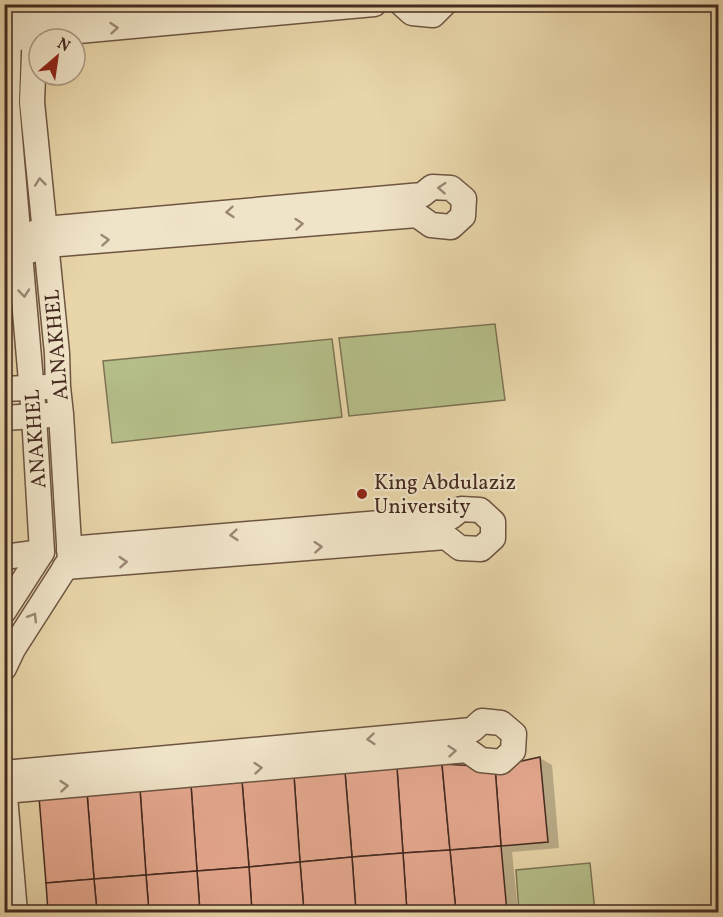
<svg xmlns="http://www.w3.org/2000/svg" width="723" height="917" font-family="Vollkorn,serif">
	<rect width="100%" height="100%" fill="#e8d6aa"/>
	<filter id="stains"><feTurbulence type="fractalNoise" baseFrequency=".00333" numOctaves="4"/><feColorMatrix values="0 0 0 0 .2 0 0 0 0 .09 0 0 0 0 .02 0 0 0 .5 -.17"/></filter>
	<radialGradient id="worn" r=".72"><stop offset=".6" stop-color="#630" stop-opacity="0"/><stop offset="1" stop-color="#630" stop-opacity=".3"/></radialGradient>
	<g fill="#b5be89" stroke="#7d7454" stroke-width="1.5">
		<polygon points="495,324 505,400 349,416 339,338"/>
		<polygon points="332,339 342,417 112,443 103,361"/>
		<polygon points="590,863 595,912 519,912 516,870"/>
	</g>
	<polygon fill="#0003" points="540,758 552,765 559,848 512,852 518,912 50,912 41,799 496,768"/>
	<g fill="#e5a88f" stroke="#452a20" stroke-width="1.5">
		<polygon points="540,757 548,842 501,846 495,767"/>
		<polygon points="442,764 450,850 403,853 397,768"/>
		<polygon points="442,764 495,767 501,846 450,850"/>
		<polygon points="397,768 403,853 352,857 345,772"/>
		<polygon points="345,772 352,857 300,862 294,776"/>
		<polygon points="294,776 300,862 249,867 242,781"/>
		<polygon points="242,781 249,867 197,871 191,785"/>
		<polygon points="191,785 197,871 146,875 140,789"/>
		<polygon points="140,789 146,875 94,879 87,793"/>
		<polygon points="87,793 94,879 46,883 39,797"/>
		<polygon points="501,846 507,912 456,912 450,850"/>
		<polygon points="450,850 456,912 407,912 403,853"/>
		<polygon points="403,853 407,912 356,912 352,857"/>
		<polygon points="352,857 356,912 304,912 300,862"/>
		<polygon points="300,862 304,912 252,912 249,867"/>
		<polygon points="249,867 252,912 200,912 197,871"/>
		<polygon points="197,871 200,912 149,912 146,875"/>
		<polygon points="146,875 149,912 97,912 94,879"/>
		<polygon points="94,879 97,912 48,912 46,883"/>
	</g>
	<g fill="none" stroke-linecap="round" stroke-linejoin="round">
		<defs>
			<g id="street">
				<polyline points="402,4 412,13 433,15 444,4"/>
				<polyline points="21,18 35,15 153,4"/>
				<polyline points="19,38 35,35 374,4"/>
				<polyline points="4,239 20,238 45,229 422,195 432,187 451,188 464,199 463,216 451,227 431,225 417,215 47,245 21,254 4,255"/>
				<polyline points="4,389 47,387"/>
				<polyline points="4,418 50,415"/>
				<polyline points="4,557 42,552"/>
				<polyline points="65,567 446,537 460,548 481,549 493,538 493,522 480,510 461,509 451,517 69,549"/>
				<polyline points="4,611 42,552 34,416 7,103 10,4"/>
				<polyline points="4,668 13,649 70,560 61,414 58,387 57,353 32,102 36,4"/>
				<polyline points="4,773 472,730 482,721 501,723 514,734 513,751 501,762 481,760 467,750 5,791"/>
				<polyline points="4,785 15,912"/>
			</g>
		</defs>
		<use href="#street" stroke="#6e5542" stroke-width="27"/>
		<use href="#street" stroke="#f0e4c8" stroke-width="24"/>
	</g>
	<defs><path id="oneway-chevron" d="M-2-3.5L2.5 0L-2 3.5" fill="none" stroke-width="1.6" stroke-linecap="round" stroke-linejoin="round" transform="scale(1.5)"/></defs>
	<g stroke="#9a8774">
		<use href="#oneway-chevron" transform="translate(114 28) rotate(-5)"/>
		<use href="#oneway-chevron" transform="translate(40 182) rotate(-96)"/>
		<use href="#oneway-chevron" transform="translate(442 188) rotate(-176)"/>
		<use href="#oneway-chevron" transform="translate(230 212) rotate(175)"/>
		<use href="#oneway-chevron" transform="translate(299 224) rotate(-5)"/>
		<use href="#oneway-chevron" transform="translate(105 240) rotate(-5)"/>
		<use href="#oneway-chevron" transform="translate(24 293) rotate(85)"/>
		<use href="#oneway-chevron" transform="translate(234 535) rotate(175)"/>
		<use href="#oneway-chevron" transform="translate(318 547) rotate(-4)"/>
		<use href="#oneway-chevron" transform="translate(123 562) rotate(-4)"/>
		<use href="#oneway-chevron" transform="translate(33 617) rotate(-58)"/>
		<use href="#oneway-chevron" transform="translate(371 739) rotate(175)"/>
		<use href="#oneway-chevron" transform="translate(452 751) rotate(-5)"/>
		<use href="#oneway-chevron" transform="translate(258 768) rotate(-5)"/>
		<use href="#oneway-chevron" transform="translate(64 786) rotate(-5)"/>
	</g>
	<circle fill="#8f2418" stroke="#f0e4c8" stroke-width="2" cx="362" cy="494" r="6"/>
	<g text-anchor="middle" stroke-width="4.5" stroke-linejoin="round" paint-order="stroke">
		<g font-size="21" fill="#452a20" stroke="#f0e4c8">
			<text transform="translate(56 345) rotate(-95)" y="7">ALNAKHEL</text>
			<text transform="translate(35 439) rotate(-94)" y="7">ANAKHEL</text>
		</g>
		<g font-size="21" fill="#452a20" stroke="#f0e4c8" text-anchor="start">
			<text x="374" y="489">King Abdulaziz<tspan x="374" dy="24">University</tspan></text>
		</g>
	</g>
	<rect width="723" height="917" fill="none" stroke="#e8d6aa" stroke-width="24"/>
	<rect x="6" y="6" width="711" height="905" fill="none" stroke="#452a20" stroke-width="3"/>
	<rect x="12" y="12" width="699" height="893" fill="none" stroke="#452a20" stroke-width="1.5"/>
	<g transform="translate(57 57) rotate(29)"><circle r="28" fill="#f0e4c8" stroke="#ac9a85" stroke-width="1.5"/>
	<path d="M0-4.5L10 22L0 15L-10 22Z" fill="#8f2418"/>
	<text y="-9" font-size="16" font-weight="bold" text-anchor="middle" fill="#452a20">N</text>
	</g>
	<rect width="100%" height="100%" filter="url(#stains)"/>
	<rect width="100%" height="100%" fill="url(#worn)"/>
</svg>
